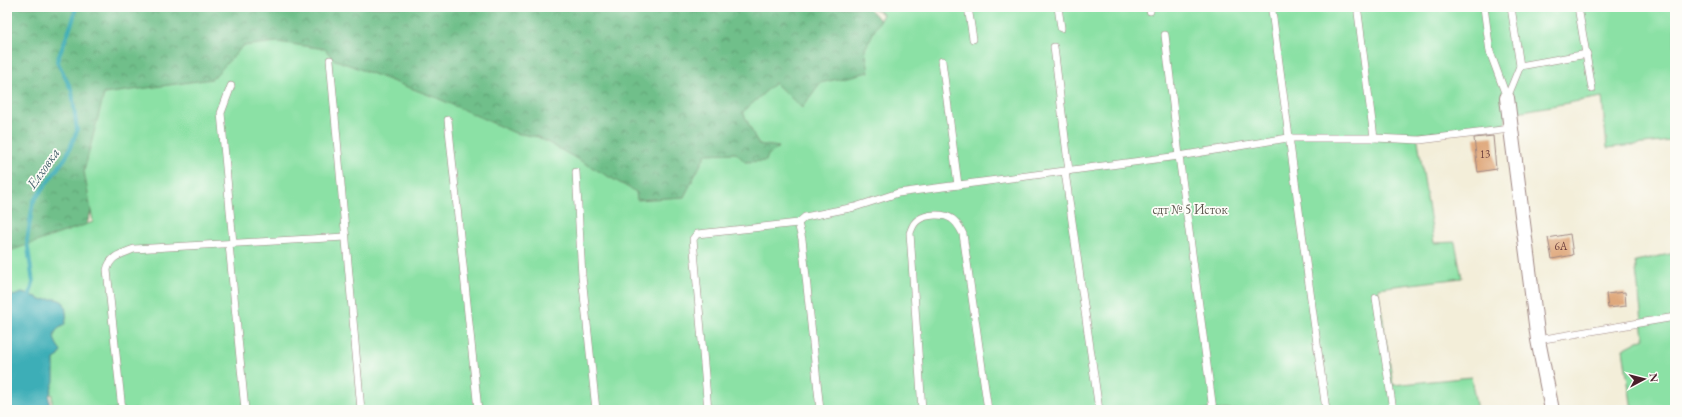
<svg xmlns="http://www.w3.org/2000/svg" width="1682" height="417" font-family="'EB Garamond',serif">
	<defs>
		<pattern id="forest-crowns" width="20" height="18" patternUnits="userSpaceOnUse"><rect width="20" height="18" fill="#70bf8a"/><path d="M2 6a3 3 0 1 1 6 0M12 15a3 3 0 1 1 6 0" fill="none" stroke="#5e9b71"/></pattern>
	</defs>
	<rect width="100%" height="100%" fill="#fdfcf7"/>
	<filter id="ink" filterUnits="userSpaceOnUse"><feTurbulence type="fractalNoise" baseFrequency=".025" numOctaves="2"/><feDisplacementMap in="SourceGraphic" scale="8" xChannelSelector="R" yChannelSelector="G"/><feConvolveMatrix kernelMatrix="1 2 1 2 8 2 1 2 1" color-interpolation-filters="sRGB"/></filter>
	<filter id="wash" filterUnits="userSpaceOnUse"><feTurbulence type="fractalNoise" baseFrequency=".012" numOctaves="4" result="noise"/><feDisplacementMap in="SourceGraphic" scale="16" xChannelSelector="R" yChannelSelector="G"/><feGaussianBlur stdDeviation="0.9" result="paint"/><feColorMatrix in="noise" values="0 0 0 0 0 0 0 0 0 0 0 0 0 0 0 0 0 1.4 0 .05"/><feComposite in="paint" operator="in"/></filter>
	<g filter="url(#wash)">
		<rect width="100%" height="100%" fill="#f3eed9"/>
		<polygon fill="url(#forest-crowns)" stroke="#5d6f5a" points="7,7 868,7 872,11 919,65 911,106 659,224 98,193 76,253 7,325"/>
		<g fill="#8be1a5" stroke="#6a8068">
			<polygon points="871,7 1675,7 1675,177 1671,141 1607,148 1602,97 1506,114 1505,124 1417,134 1434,243 1455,242 1462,278 1378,288 1393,385 1471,377 1477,410 52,410 52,394 7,396 7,252 93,222 84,171 104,94 212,79 243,46 277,42 325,49 333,59 437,98 515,133 538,137 636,192 637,200 684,197 706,154 736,153 745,162 766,161 768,155 779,147 758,144 743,112 775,83 802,108 820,83 869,72 865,49 883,14"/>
			<polygon points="1675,253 1675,410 1632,410 1623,349 1644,338 1635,261"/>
		</g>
		<path fill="#3daeb7" stroke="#446671" d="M7 291 13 296 22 293 37 297 39 300C49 300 56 296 64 303 66 309 68 319 64 325 62 327 58 328 56 331 51 338 58 346 61 351L59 356 54 359V381L49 397 50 410H7Z"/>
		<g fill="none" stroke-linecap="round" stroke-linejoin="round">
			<polyline stroke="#3daeb7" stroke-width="4" points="28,301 33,283 27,241 33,202 66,157 77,131 72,91 57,61 73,20 76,7"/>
		</g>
		<g id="blocks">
			<g fill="#dfa87b">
				<polygon points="1493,136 1496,169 1478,172 1474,138"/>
				<polygon points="1570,234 1573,255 1552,259 1548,238"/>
				<polygon points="1625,292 1626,306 1608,308 1606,294"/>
			</g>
		</g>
	</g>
	<g filter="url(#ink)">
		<use href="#blocks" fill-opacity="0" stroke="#9e8682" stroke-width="1"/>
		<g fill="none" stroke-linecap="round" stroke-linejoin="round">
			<defs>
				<g id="service">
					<polyline points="968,7 973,39"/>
					<polyline points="1058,7 1061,28"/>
					<polyline points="1149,7 1150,11"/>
					<polyline points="1484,7 1490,52 1507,98"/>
					<polyline points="1578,7 1592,89"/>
					<polyline points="1272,11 1326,410"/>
					<polyline points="1358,13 1374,138"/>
					<polyline points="1165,35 1179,156 1213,410"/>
					<polyline points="1054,47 1069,171"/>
					<polyline points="330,60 361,410"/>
					<polyline points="942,61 958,185"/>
					<polyline points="1520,66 1587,54"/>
					<polyline points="231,86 221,113 233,243"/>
					<polyline points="1507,98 1520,66 1511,7"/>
					<polyline points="448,120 478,410"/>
					<polyline points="576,172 582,276 596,410"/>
					<polyline points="1065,172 1099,410"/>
					<polyline points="798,223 802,239 820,410"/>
					<polyline points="229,244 245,410"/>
					<polyline points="1376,298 1393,410"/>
					<polyline points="1538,340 1675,317"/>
					<path d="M122 410 107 270C110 256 121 254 134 249L345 237"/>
					<polyline points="708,410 693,239 697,234 798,223 805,217 855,207 898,193 1179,156 1288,138 1374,138 1420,140 1510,129"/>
					<path d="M922 410 910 233C912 228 913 223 918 220 926 214 944 213 952 219 958 223 960 228 963 234L988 410"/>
				</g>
				<polyline id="minor" points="1507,98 1538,340 1552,410"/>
			</defs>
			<use href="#service" stroke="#9e8682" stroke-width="8"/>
			<use href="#minor" stroke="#9e8682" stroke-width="16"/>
			<use href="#service" stroke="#fff" stroke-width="7"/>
			<use href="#minor" stroke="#fff" stroke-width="14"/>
		</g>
	</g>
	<g text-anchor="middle" stroke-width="3.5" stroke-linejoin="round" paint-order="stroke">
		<g font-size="11" fill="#6f413f">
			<text x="1485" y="158">13</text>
			<text x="1561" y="250">6А</text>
		</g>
		<g font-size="13" fill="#5e5950" stroke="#fdfcf7">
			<text x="1190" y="214">сдт № 5 Исток</text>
		</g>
		<g font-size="14" font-style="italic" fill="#445f6a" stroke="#fdfcf7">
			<text transform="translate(43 168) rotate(-55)" y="5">Елховка</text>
		</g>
	</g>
	<rect width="1682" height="417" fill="none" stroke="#fdfcf7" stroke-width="24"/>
	<g transform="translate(1644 379) rotate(83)" stroke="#fdfcf7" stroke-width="3" paint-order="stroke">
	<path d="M0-3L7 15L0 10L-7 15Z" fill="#4a1f2b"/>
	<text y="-6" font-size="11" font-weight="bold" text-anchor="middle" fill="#4a1f2b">N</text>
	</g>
</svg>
